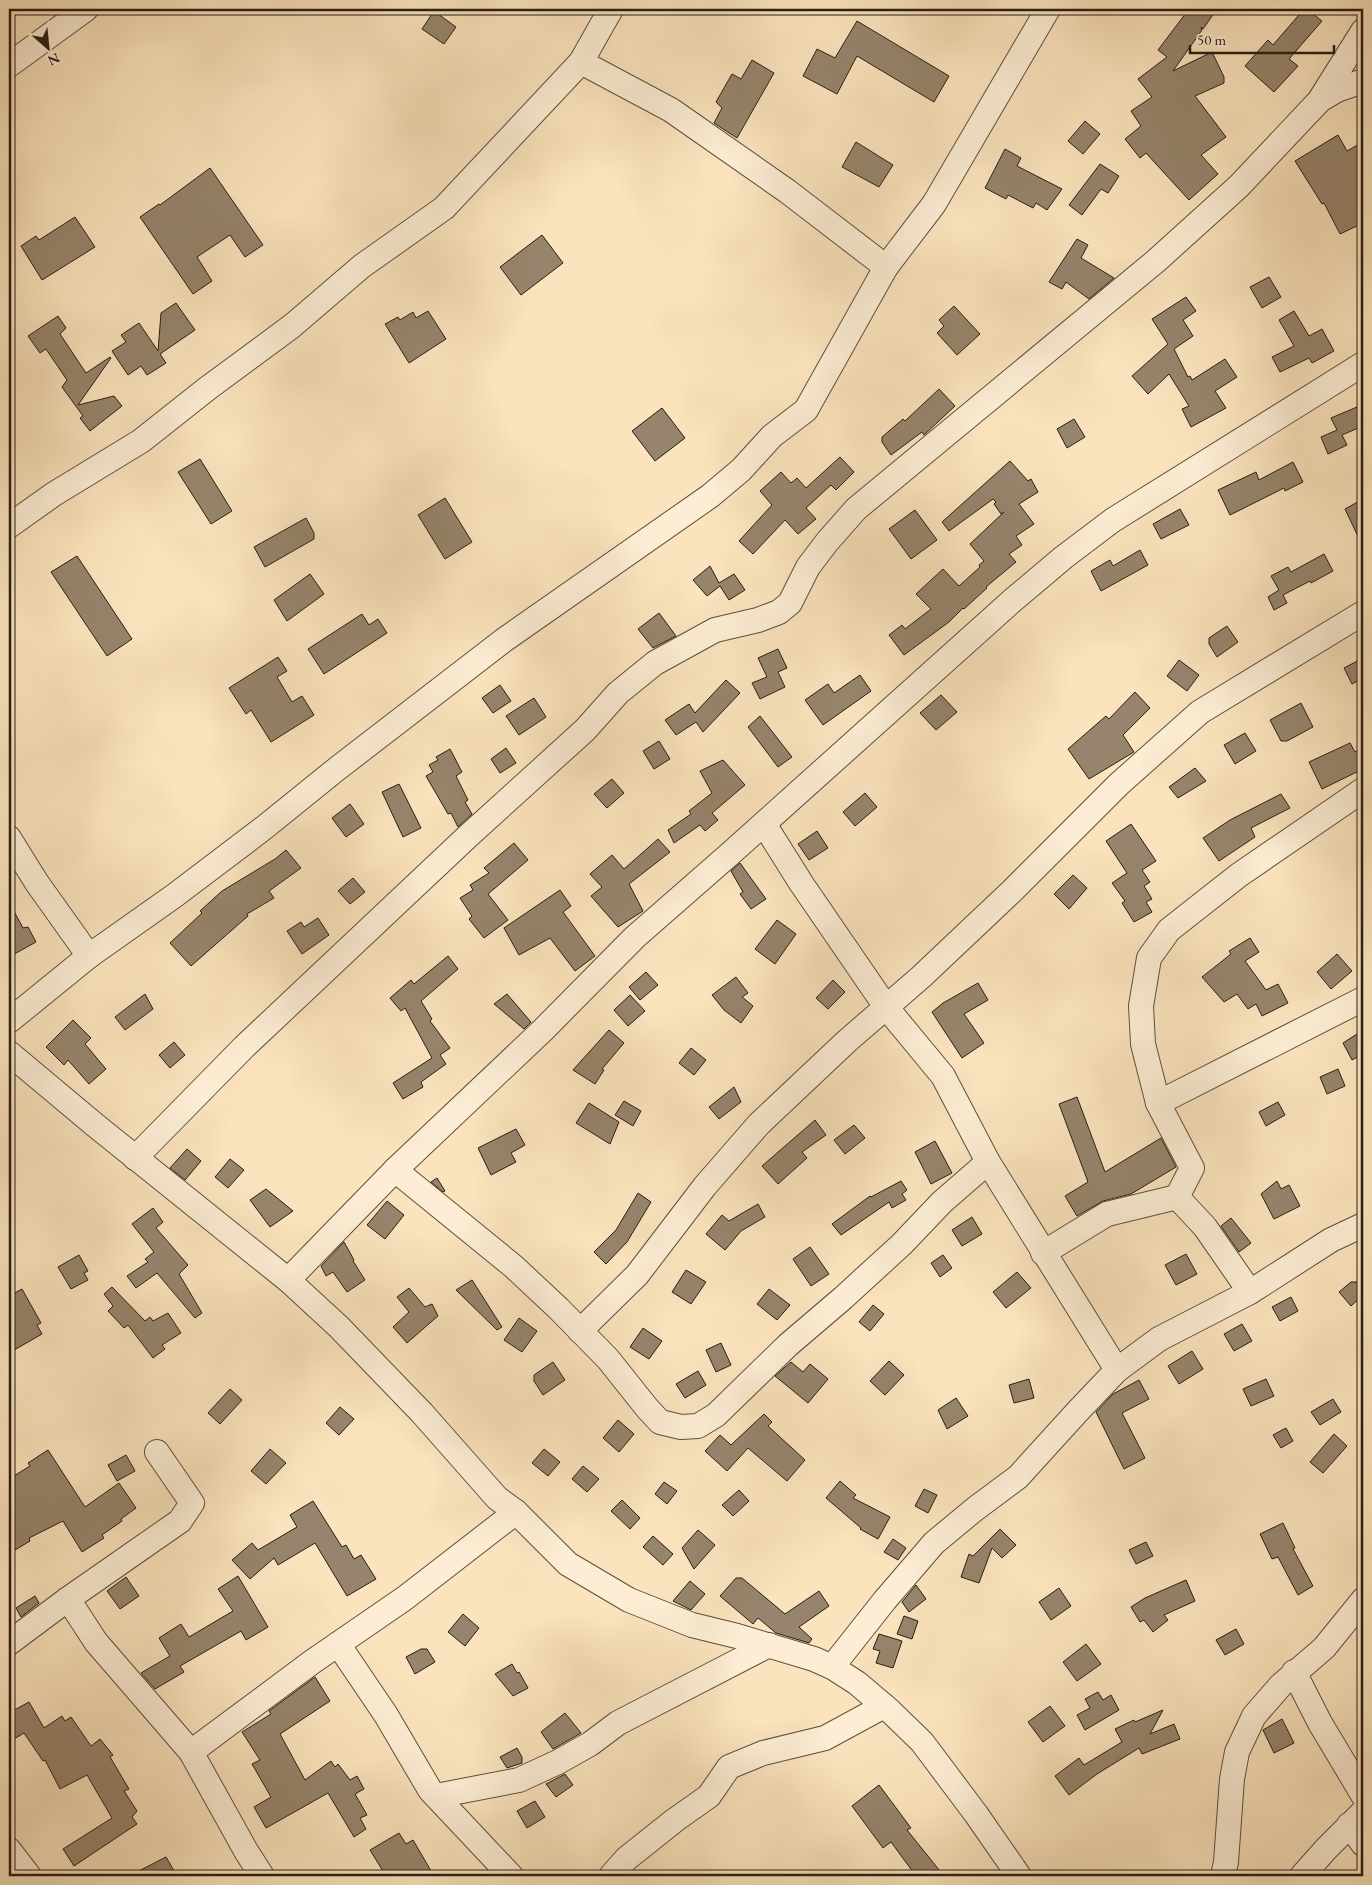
<svg xmlns="http://www.w3.org/2000/svg" width="1372" height="1885" font-family="'EB Garamond',serif">
	<rect width="100%" height="100%" fill="#fae3bd"/>
	<filter id="stains"><feTurbulence type="fractalNoise" baseFrequency=".004" numOctaves="4"/><feColorMatrix values="0 0 0 0 .2 0 0 0 0 .09 0 0 0 0 .02 0 0 0 .5 -.17"/></filter>
	<radialGradient id="worn" r=".72"><stop offset=".6" stop-color="#630" stop-opacity="0"/><stop offset="1" stop-color="#630" stop-opacity=".3"/></radialGradient>
	<g fill="#96846c" stroke="#291e14">
		<polygon points="1180,9 1217,9 1203,29 1201,27 1202,30 1173,71 1212,52 1224,77 1224,83 1195,96 1226,137 1201,155 1218,174 1189,200 1146,153 1140,158 1125,139 1141,126 1131,111 1152,97 1138,79 1167,57 1158,50 1186,13"/>
		<polygon points="1304,9 1307,9 1322,21 1289,59 1298,66 1274,92 1245,66 1268,40 1273,45"/>
		<polygon points="434,11 456,27 444,44 422,29"/>
		<polygon points="857,21 949,76 934,102 857,56 837,94 803,76 817,49 835,58"/>
		<polygon points="752,60 774,73 737,138 714,123 722,108 716,102 732,74 741,79"/>
		<polygon points="1085,121 1100,134 1083,154 1068,141"/>
		<polygon points="1338,135 1347,151 1363,142 1363,223 1340,234 1324,203 1322,204 1295,161"/>
		<polygon points="856,142 893,165 879,187 842,167"/>
		<polygon points="1005,149 1021,158 1017,166 1062,189 1047,210 1036,203 1033,208 1008,195 1006,199 985,188"/>
		<polygon points="1100,164 1119,176 1108,193 1101,189 1082,215 1069,205"/>
		<polygon points="210,168 263,245 245,257 230,235 197,257 212,281 193,294 140,217 159,204 160,205"/>
		<polygon points="75,217 95,247 42,280 21,246 36,236 39,240"/>
		<polygon points="542,235 563,263 521,295 500,267"/>
		<polygon points="1077,239 1088,245 1081,258 1114,278 1089,299 1066,282 1062,289 1049,282"/>
		<polygon points="1269,277 1281,297 1262,308 1250,287"/>
		<polygon points="1186,297 1196,311 1183,320 1193,336 1174,349 1188,377 1190,376 1192,380 1225,359 1237,377 1215,391 1226,408 1191,427 1182,409 1189,406 1169,374 1148,394 1132,376 1168,344 1152,319"/>
		<polygon points="176,303 195,330 160,354 166,363 147,375 141,366 128,375 112,351 126,342 121,335 139,323 158,351 161,313"/>
		<polygon points="954,306 980,334 957,355 937,333 944,326 939,320"/>
		<polygon points="428,311 446,339 409,363 385,324 398,317 400,320 413,312 416,318"/>
		<polygon points="1294,311 1309,336 1322,329 1334,351 1312,363 1309,358 1280,372 1272,357 1294,346 1279,320"/>
		<polygon points="58,316 66,328 60,334 86,373 110,357 111,358 78,405 114,396 122,406 90,431 80,418 83,416 62,387 67,380 46,349 40,353 28,336"/>
		<polygon points="939,389 955,406 924,435 922,432 891,455 882,442 882,437 903,419 905,421"/>
		<polygon points="1357,407 1363,420 1363,426 1342,435 1347,445 1328,454 1321,437 1337,430 1331,418"/>
		<polygon points="662,408 685,438 655,461 632,431"/>
		<polygon points="1074,419 1085,437 1067,448 1057,429"/>
		<polygon points="840,457 854,472 836,490 831,485 806,508 816,519 798,534 785,520 753,554 739,541 772,505 760,491 781,472 791,483 797,478 806,488"/>
		<polygon points="200,459 232,511 211,524 178,472"/>
		<polygon points="1010,461 1028,481 1031,479 1038,492 1019,504 1034,524 1016,536 1022,545 1009,554 1016,562 986,587 987,588 964,609 963,608 949,622 904,655 889,635 902,625 905,629 931,609 916,594 943,569 959,586 980,567 979,565 984,561 970,544 1004,512 1001,514 994,504 996,502 993,499 949,531 942,522"/>
		<polygon points="1293,462 1303,482 1285,491 1284,488 1230,515 1218,490 1256,472 1259,480"/>
		<polygon points="445,498 472,542 445,559 418,515"/>
		<polygon points="1363,499 1363,547 1345,509"/>
		<polygon points="1180,509 1189,525 1161,539 1153,524"/>
		<polygon points="915,510 937,540 911,559 889,529"/>
		<polygon points="306,518 314,533 314,539 265,567 254,547"/>
		<polygon points="1140,550 1148,565 1101,591 1091,571 1110,560 1113,566"/>
		<polygon points="1324,554 1333,571 1311,583 1310,581 1283,595 1287,603 1274,610 1268,597 1279,590 1271,576 1288,567 1291,572"/>
		<polygon points="77,556 132,639 107,656 51,572"/>
		<polygon points="710,566 719,583 734,574 745,590 729,600 720,586 707,596 693,580"/>
		<polygon points="310,574 324,594 287,621 274,600"/>
		<polygon points="659,613 676,636 653,648 638,629"/>
		<polygon points="362,614 369,625 378,619 387,633 324,674 308,649"/>
		<polygon points="1227,626 1238,642 1217,657 1209,644 1209,638"/>
		<polygon points="778,649 787,668 778,672 785,687 760,699 752,683 767,677 758,658"/>
		<polygon points="278,657 287,671 277,677 292,702 302,696 314,715 271,742 251,710 246,714 229,688"/>
		<polygon points="1363,658 1363,678 1352,684 1344,668"/>
		<polygon points="1179,660 1199,675 1187,691 1167,676"/>
		<polygon points="860,675 871,691 823,725 805,700 828,684 834,693"/>
		<polygon points="726,680 740,693 703,732 696,722 676,735 665,720 689,704 695,713"/>
		<polygon points="500,685 511,701 493,713 482,698"/>
		<polygon points="1135,692 1150,708 1123,735 1134,752 1089,779 1068,749 1106,716 1109,719"/>
		<polygon points="941,695 957,712 936,730 920,713"/>
		<polygon points="534,698 546,717 519,735 506,716"/>
		<polygon points="1301,703 1313,727 1287,741 1281,741 1270,720"/>
		<polygon points="760,716 792,757 778,767 748,727"/>
		<polygon points="1245,733 1256,751 1235,764 1224,745"/>
		<polygon points="659,741 670,759 654,769 643,751"/>
		<polygon points="1350,743 1355,752 1363,747 1363,769 1322,789 1309,762"/>
		<polygon points="506,748 516,763 500,773 491,759"/>
		<polygon points="450,749 462,772 456,776 468,800 465,802 472,814 458,827 451,813 448,814 426,776 433,772 429,765 438,760 436,757"/>
		<polygon points="723,760 745,785 712,813 718,820 705,831 700,825 674,843 668,830 691,814 689,811 712,793 700,771"/>
		<polygon points="1195,768 1206,781 1178,798 1169,787"/>
		<polygon points="612,779 624,793 607,808 594,794"/>
		<polygon points="399,784 421,828 403,837 382,792"/>
		<polygon points="865,793 877,807 855,826 843,812"/>
		<polygon points="1281,794 1290,808 1251,828 1255,837 1219,861 1203,838 1230,820"/>
		<polygon points="350,804 364,824 346,837 332,818"/>
		<polygon points="1131,824 1156,861 1142,870 1150,882 1144,886 1152,899 1146,902 1152,912 1134,922 1122,903 1125,901 1112,883 1127,873 1106,841"/>
		<polygon points="817,831 828,848 809,860 798,844"/>
		<polygon points="658,839 670,852 629,884 643,911 618,927 591,896 602,887 590,874 612,855 624,869"/>
		<polygon points="514,843 528,860 488,894 508,920 484,938 469,919 472,916 460,898 473,890 470,885 489,873 484,868"/>
		<polygon points="286,850 301,868 269,891 274,898 247,914 248,916 191,966 170,943 202,913 200,911 222,891 275,859"/>
		<polygon points="740,863 766,899 751,909 740,894 743,892 731,871"/>
		<polygon points="1073,875 1087,888 1069,909 1054,894"/>
		<polygon points="353,878 365,892 350,904 338,891"/>
		<polygon points="560,890 571,906 563,912 595,956 575,971 550,938 519,955 504,928"/>
		<polygon points="9,902 23,928 28,927 36,942 9,957"/>
		<polygon points="318,918 329,935 302,954 287,931 301,922 304,927"/>
		<polygon points="777,920 796,934 775,964 755,949"/>
		<polygon points="1250,938 1259,952 1245,961 1266,990 1278,984 1288,1003 1262,1016 1256,1004 1248,1009 1237,994 1224,1002 1202,977 1231,954 1229,951"/>
		<polygon points="1337,954 1352,971 1331,989 1317,972"/>
		<polygon points="448,956 458,969 421,1001 432,1019 430,1021 450,1048 440,1055 446,1064 421,1082 423,1087 403,1099 393,1083 432,1058 405,1008 401,1011 390,998 411,980 414,984"/>
		<polygon points="646,972 658,985 640,1000 629,987"/>
		<polygon points="736,977 748,993 742,997 753,1006 741,1023 724,1010 712,995"/>
		<polygon points="833,980 845,992 828,1009 816,998"/>
		<polygon points="978,983 988,1000 964,1014 984,1043 962,1058 932,1012 943,1003"/>
		<polygon points="145,994 153,1009 125,1030 115,1017"/>
		<polygon points="507,994 531,1022 524,1029 494,1004"/>
		<polygon points="630,995 645,1011 628,1026 614,1010"/>
		<polygon points="73,1020 91,1038 85,1044 106,1069 89,1084 68,1060 64,1065 46,1047"/>
		<polygon points="609,1030 624,1043 602,1069 604,1070 595,1084 573,1070"/>
		<polygon points="1357,1034 1363,1045 1363,1054 1352,1060 1343,1043"/>
		<polygon points="174,1042 185,1055 170,1068 159,1055"/>
		<polygon points="691,1048 706,1060 694,1075 679,1063"/>
		<polygon points="1338,1069 1345,1086 1327,1094 1320,1077"/>
		<polygon points="734,1087 741,1102 719,1119 709,1107"/>
		<polygon points="1077,1097 1105,1172 1161,1138 1176,1167 1131,1194 1103,1201 1077,1216 1065,1196 1088,1182 1059,1104"/>
		<polygon points="624,1101 641,1111 633,1126 615,1115"/>
		<polygon points="1278,1102 1285,1115 1266,1126 1259,1112"/>
		<polygon points="589,1103 619,1122 610,1144 576,1123"/>
		<polygon points="815,1120 826,1135 802,1152 807,1158 778,1184 762,1166"/>
		<polygon points="854,1125 865,1138 845,1154 834,1140"/>
		<polygon points="516,1129 525,1145 511,1153 516,1162 491,1175 478,1148"/>
		<polygon points="935,1141 952,1173 931,1184 915,1152"/>
		<polygon points="187,1149 201,1161 185,1180 170,1168"/>
		<polygon points="230,1159 244,1170 228,1188 215,1177"/>
		<polygon points="437,1178 445,1191 443,1192 431,1182"/>
		<polygon points="901,1181 907,1190 902,1194 906,1200 892,1208 889,1202 841,1235 832,1224 870,1196 871,1197"/>
		<polygon points="1277,1181 1281,1189 1289,1185 1300,1206 1274,1219 1261,1194"/>
		<polygon points="266,1189 293,1211 270,1227 250,1200"/>
		<polygon points="638,1193 651,1202 627,1242 606,1264 594,1252 616,1230"/>
		<polygon points="387,1201 404,1215 385,1239 367,1225"/>
		<polygon points="758,1204 765,1217 741,1231 725,1250 706,1234 722,1215 729,1221"/>
		<polygon points="153,1208 163,1222 156,1228 188,1265 179,1274 202,1313 195,1318 157,1273 136,1288 127,1276 148,1262 145,1259 154,1252 132,1224"/>
		<polygon points="972,1217 982,1234 962,1246 952,1230"/>
		<polygon points="1231,1218 1251,1243 1239,1252 1221,1226"/>
		<polygon points="344,1242 354,1260 353,1261 365,1280 347,1292 333,1272 326,1276 321,1266"/>
		<polygon points="810,1247 829,1274 811,1286 793,1259"/>
		<polygon points="1186,1254 1197,1274 1176,1285 1165,1265"/>
		<polygon points="79,1255 88,1271 84,1273 88,1280 71,1289 58,1267"/>
		<polygon points="943,1255 952,1268 940,1277 931,1263"/>
		<polygon points="686,1270 706,1282 691,1304 672,1292"/>
		<polygon points="1017,1272 1031,1288 1006,1308 993,1292"/>
		<polygon points="472,1280 502,1327 497,1330 456,1290"/>
		<polygon points="1351,1282 1357,1282 1363,1289 1363,1295 1351,1306 1339,1292"/>
		<polygon points="112,1287 145,1321 150,1317 153,1321 168,1313 181,1333 162,1345 165,1349 153,1358 128,1325 124,1328 108,1311 113,1306 104,1294"/>
		<polygon points="409,1288 425,1307 432,1304 438,1316 407,1343 393,1327 409,1312 397,1297"/>
		<polygon points="22,1289 41,1323 37,1325 42,1334 9,1353 9,1296"/>
		<polygon points="769,1289 790,1305 777,1320 757,1304"/>
		<polygon points="1291,1297 1298,1311 1280,1321 1272,1307"/>
		<polygon points="873,1305 884,1314 870,1331 859,1322"/>
		<polygon points="519,1318 537,1331 522,1352 504,1340"/>
		<polygon points="1242,1324 1252,1341 1234,1351 1224,1334"/>
		<polygon points="643,1328 662,1341 649,1359 630,1347"/>
		<polygon points="721,1343 731,1365 716,1372 706,1350"/>
		<polygon points="1192,1351 1203,1369 1179,1384 1168,1366"/>
		<polygon points="889,1361 904,1375 885,1395 870,1381"/>
		<polygon points="553,1362 565,1380 543,1395 534,1381 534,1375"/>
		<polygon points="791,1362 803,1372 810,1364 828,1379 808,1403 775,1376"/>
		<polygon points="698,1371 706,1385 685,1398 676,1384"/>
		<polygon points="1029,1379 1034,1398 1014,1403 1009,1385"/>
		<polygon points="1266,1379 1274,1396 1251,1406 1243,1389"/>
		<polygon points="1139,1380 1149,1399 1122,1413 1145,1458 1124,1469 1096,1412 1113,1394"/>
		<polygon points="230,1389 242,1400 220,1424 208,1413"/>
		<polygon points="956,1398 968,1416 947,1429 938,1410"/>
		<polygon points="1333,1399 1341,1412 1320,1425 1311,1412"/>
		<polygon points="340,1407 354,1419 339,1435 326,1423"/>
		<polygon points="764,1414 772,1422 768,1426 805,1460 787,1481 748,1448 727,1471 705,1451 720,1435 731,1445"/>
		<polygon points="618,1420 634,1434 619,1452 603,1438"/>
		<polygon points="1286,1428 1293,1441 1281,1448 1273,1435"/>
		<polygon points="1334,1434 1347,1446 1323,1473 1310,1462"/>
		<polygon points="270,1449 286,1463 266,1484 251,1471"/>
		<polygon points="544,1449 560,1462 548,1476 532,1463"/>
		<polygon points="48,1450 85,1507 119,1483 136,1508 121,1519 122,1521 102,1535 104,1538 82,1552 63,1521 29,1538 30,1541 15,1550 9,1539 9,1479 30,1466 28,1463"/>
		<polygon points="126,1455 135,1471 117,1481 108,1465"/>
		<polygon points="583,1466 599,1479 587,1492 572,1479"/>
		<polygon points="840,1481 856,1495 853,1498 890,1517 878,1539 860,1529 861,1528 826,1498"/>
		<polygon points="664,1482 677,1491 667,1504 655,1494"/>
		<polygon points="924,1489 937,1495 928,1513 915,1506"/>
		<polygon points="739,1490 749,1501 733,1516 722,1505"/>
		<polygon points="622,1500 640,1518 630,1529 611,1511"/>
		<polygon points="313,1501 342,1547 346,1545 354,1559 361,1555 376,1579 347,1596 315,1543 278,1565 274,1558 250,1579 232,1560 252,1543 258,1550 297,1527 290,1515"/>
		<polygon points="1283,1523 1295,1548 1293,1549 1313,1586 1298,1595 1278,1557 1272,1559 1260,1534"/>
		<polygon points="1000,1529 1016,1545 1002,1558 992,1548 979,1583 961,1577 969,1554 973,1556"/>
		<polygon points="698,1530 715,1545 694,1569 682,1548"/>
		<polygon points="653,1536 673,1554 663,1565 643,1547"/>
		<polygon points="893,1539 906,1548 898,1560 884,1552"/>
		<polygon points="1146,1542 1153,1556 1136,1564 1129,1550"/>
		<polygon points="238,1576 268,1627 246,1640 241,1631 180,1666 184,1672 155,1689 141,1673 170,1656 159,1638 181,1624 189,1637 233,1611 218,1589"/>
		<polygon points="126,1577 139,1596 120,1609 107,1591"/>
		<polygon points="736,1578 742,1578 785,1614 819,1591 829,1606 799,1627 812,1639 809,1643 776,1633 758,1618 753,1624 720,1596"/>
		<polygon points="1186,1580 1195,1601 1164,1615 1168,1620 1153,1632 1144,1620 1140,1622 1131,1607 1145,1598"/>
		<polygon points="690,1581 705,1594 691,1610 673,1601"/>
		<polygon points="916,1585 926,1599 909,1612 902,1602"/>
		<polygon points="1059,1588 1071,1606 1051,1620 1039,1602"/>
		<polygon points="35,1596 39,1603 21,1617 16,1608"/>
		<polygon points="463,1614 479,1628 465,1646 448,1632"/>
		<polygon points="904,1616 918,1621 912,1639 897,1634"/>
		<polygon points="1236,1629 1244,1644 1225,1655 1216,1640"/>
		<polygon points="879,1634 902,1641 893,1668 876,1663 880,1651 873,1649"/>
		<polygon points="1086,1644 1101,1664 1077,1681 1063,1662"/>
		<polygon points="421,1649 427,1649 435,1662 415,1674 406,1657"/>
		<polygon points="512,1664 517,1673 519,1672 528,1688 513,1696 495,1674"/>
		<polygon points="315,1677 330,1701 280,1734 305,1780 331,1761 335,1767 338,1764 350,1780 357,1776 364,1789 355,1794 367,1815 360,1818 366,1829 354,1837 328,1793 266,1828 254,1807 271,1797 252,1764 260,1760 242,1732 271,1714 269,1711"/>
		<polygon points="1098,1692 1103,1700 1111,1695 1119,1710 1085,1730 1077,1715 1090,1708 1085,1699"/>
		<polygon points="29,1702 44,1728 62,1716 65,1721 71,1717 91,1746 100,1739 113,1755 110,1757 129,1789 124,1791 137,1811 132,1817 137,1824 74,1866 63,1849 112,1818 87,1775 60,1789 45,1760 43,1761 24,1733 9,1742 9,1713"/>
		<polygon points="1050,1706 1065,1726 1043,1742 1028,1722"/>
		<polygon points="1163,1710 1150,1734 1174,1724 1180,1739 1142,1754 1139,1748 1097,1774 1069,1795 1055,1776 1079,1758 1084,1765 1122,1742 1115,1729 1134,1720 1135,1722"/>
		<polygon points="565,1713 581,1733 553,1749 541,1732"/>
		<polygon points="1282,1719 1294,1743 1274,1753 1263,1730"/>
		<polygon points="517,1748 522,1757 522,1763 507,1768 500,1757"/>
		<polygon points="565,1774 573,1785 556,1797 546,1784"/>
		<polygon points="879,1785 911,1828 907,1830 944,1876 916,1876 891,1842 883,1848 852,1806"/>
		<polygon points="535,1801 545,1817 527,1828 517,1811"/>
		<polygon points="399,1833 406,1844 413,1840 434,1876 386,1876 370,1850"/>
		<polygon points="166,1857 177,1876 129,1876"/>
	</g>
	<g fill="none" stroke-linecap="round" stroke-linejoin="round">
		<defs>
			<g id="minor">
				<polyline points="581,62 671,110 787,191 886,267"/>
				<polyline points="9,65 86,9"/>
				<polyline points="1321,98 1363,31"/>
				<polyline points="9,526 54,494 141,441 208,388 292,326 362,266 444,208 581,62 611,9"/>
				<polyline points="764,824 801,883 886,1007 943,1076 988,1162 1117,1370"/>
				<polyline points="9,838 37,883 89,956"/>
				<polyline points="9,1021 89,956 174,896 265,827 338,768 504,640 710,496 741,470 772,436 806,410 886,267 934,204 1048,9"/>
				<polyline points="9,1053 95,1125 288,1280 339,1327 422,1413 497,1498 516,1512 568,1564 629,1600 692,1625 737,1636 814,1659 832,1667 857,1683 890,1711 922,1742 976,1814 1019,1876"/>
				<polyline points="1158,1103 1363,999"/>
				<polyline points="135,1158 244,1047 467,837 585,730 618,693 655,663 715,630 758,620 779,612 790,603 808,567 827,542 856,509 1156,261 1239,186 1320,100 1337,90 1363,81"/>
				<polyline points="395,1170 513,1266 559,1309 608,1359 647,1408 660,1422 681,1427 698,1426 716,1415 788,1345 843,1298 902,1244 942,1202 988,1162"/>
				<polyline points="1043,1253 1107,1214 1177,1197"/>
				<polyline points="288,1280 395,1170 543,1030 635,937 731,853 1013,600 1064,557 1113,520 1363,364"/>
				<polyline points="1250,1292 1205,1227 1177,1197 1192,1168 1158,1103 1143,1044 1141,1006 1149,958 1169,930 1239,875 1363,790"/>
				<polyline points="580,1331 637,1275 705,1186 759,1124 847,1041 921,977 1012,891 1119,784 1200,712 1363,613"/>
				<polyline points="68,1599 180,1521 192,1503 157,1452"/>
				<polyline points="9,1643 68,1599 96,1642 191,1752 246,1851 262,1876"/>
				<polyline points="338,1644 386,1715 430,1790 511,1876"/>
				<polyline points="832,1667 885,1600 934,1543 975,1509 1018,1477 1078,1411 1117,1370 1159,1339 1250,1292 1331,1240 1363,1225"/>
				<polyline points="1294,1672 1320,1723 1363,1795"/>
				<polyline points="191,1752 312,1662 405,1598 516,1512"/>
				<polyline points="436,1796 519,1780 558,1762 590,1744 618,1723 769,1645"/>
				<polyline points="1349,1825 1363,1844"/>
				<polyline points="9,1850 29,1876"/>
				<polyline points="611,1876 626,1859 675,1820 709,1796 729,1767 763,1753 825,1738 884,1706"/>
				<polyline points="1223,1876 1226,1862 1232,1779 1237,1752 1254,1716 1281,1685 1324,1648 1363,1600"/>
				<polyline points="1302,1876 1326,1849 1363,1812"/>
			</g>
		</defs>
		<use href="#minor" stroke="#5d4f3e" stroke-width="26"/>
		<use href="#minor" stroke="#fcedd4" stroke-width="24"/>
	</g>
	<rect width="1372" height="1885" fill="none" stroke="#fae3bd" stroke-width="30"/>
	<rect x="10" y="10" width="1352" height="1865" fill="none" stroke="#291e14" stroke-width="2.5"/>
	<rect x="15" y="15" width="1342" height="1855" fill="none" stroke="#291e14"/>
	<g transform="translate(48 48) rotate(153)" stroke="#fcedd4" stroke-width="4" paint-order="stroke">
	<path d="M0-4L9 19L0 12L-9 19Z" fill="#291e14"/>
	<text y="-8" font-size="14" font-weight="bold" text-anchor="middle" fill="#291e14">N</text>
	</g>
	<path d="M1190 45v8h144v-8" fill="none" stroke="#291e14" stroke-width="2.5"/>
	<text x="1197" y="45" font-size="15" fill="#291e14" stroke="#fcedd4" stroke-width="4" paint-order="stroke">50 m</text>
	<rect width="100%" height="100%" filter="url(#stains)"/>
	<rect width="100%" height="100%" fill="url(#worn)"/>
</svg>
